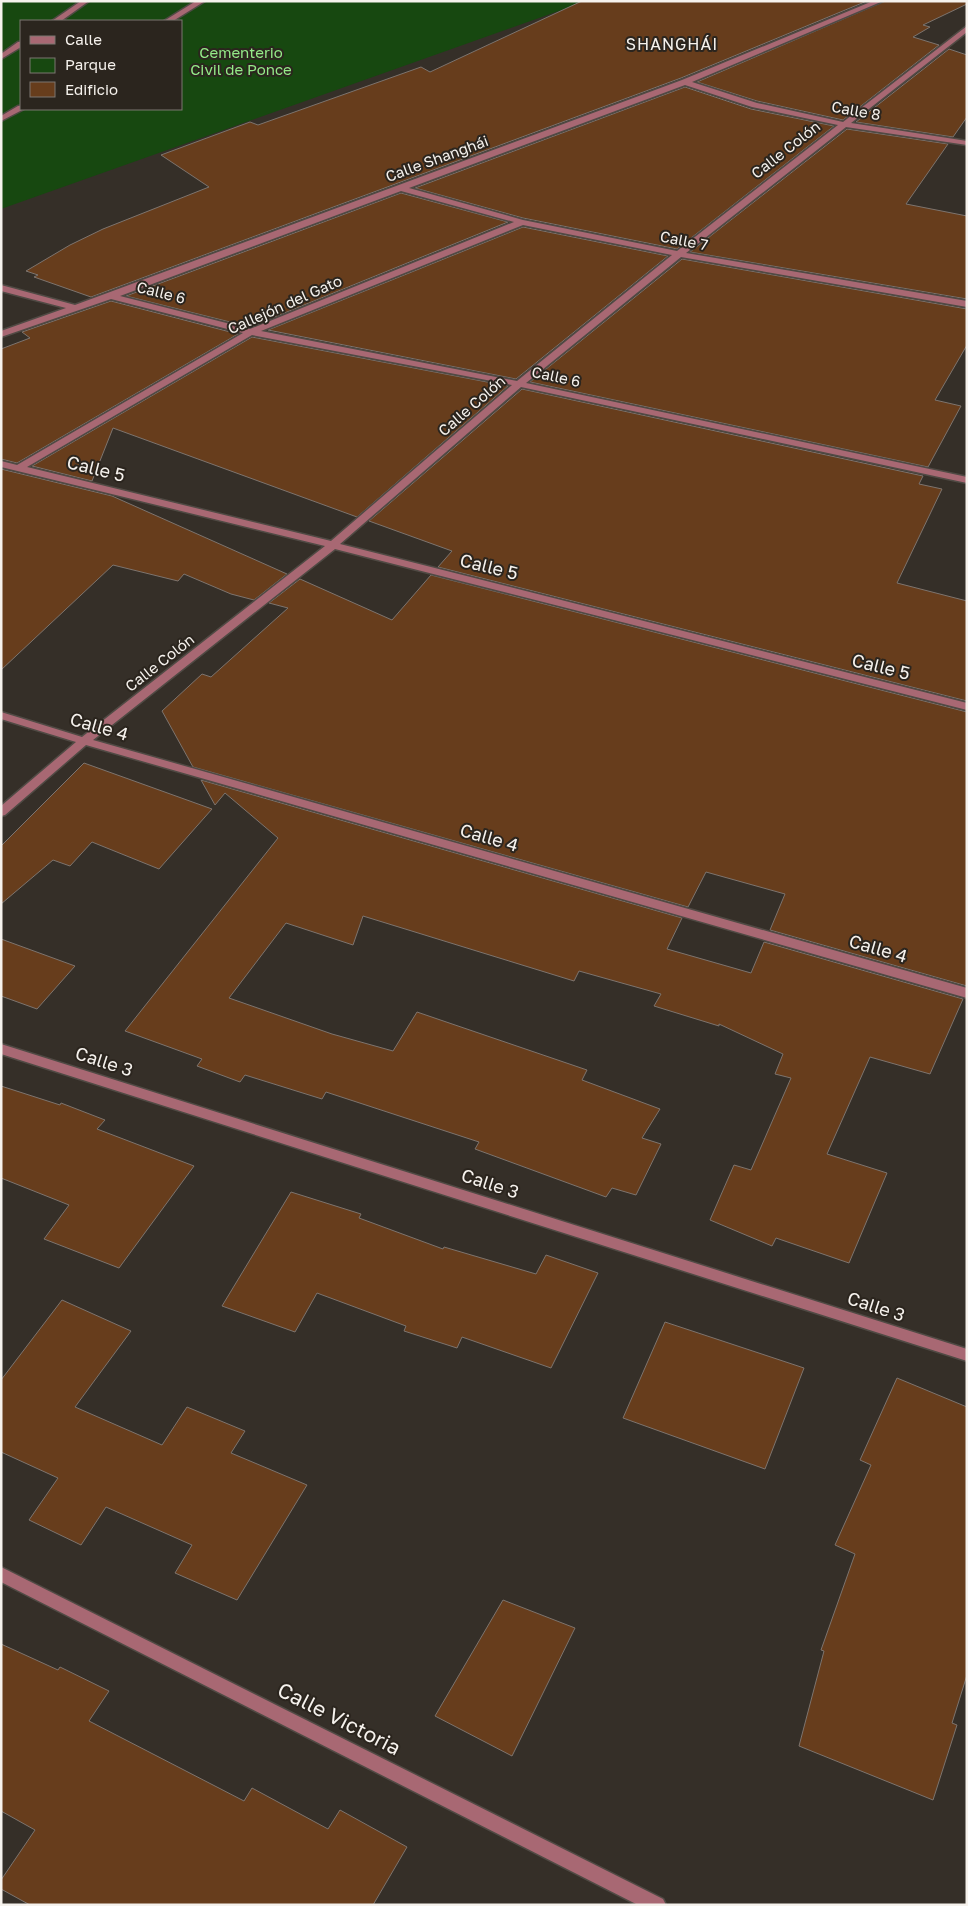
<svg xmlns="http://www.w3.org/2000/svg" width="968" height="1906" font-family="'Golos Text',sans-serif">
	<rect width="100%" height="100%" fill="#352f28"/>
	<path fill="#174810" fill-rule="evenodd" d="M1 1H587L1 209ZM21 21H181V109H21Z"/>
	<g fill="#673d1c" stroke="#7d746e">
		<polygon points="582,1 867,1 681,78 91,297 34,277 38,275 26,271 70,245 103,229 209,187 161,155 250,122 258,125 421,67 430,72"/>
		<polygon points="885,1 967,1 967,4 923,25 930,27 913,37 939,45 843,120 757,101 697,82"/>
		<polygon points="949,49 967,55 967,117 953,137 856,122"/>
		<polygon points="685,87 751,109 834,126 677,249 523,218 415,188"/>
		<polygon points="847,129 948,144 906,204 967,216 967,299 690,252"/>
		<polygon points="401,193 508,222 250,327 126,296"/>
		<polygon points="523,227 668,256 516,379 268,330"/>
		<polygon points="682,259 967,309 967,345 935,400 961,406 928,467 530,382"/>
		<polygon points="111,301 238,334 17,463 1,459 1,349 30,338 22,332"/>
		<polygon points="252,337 508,386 357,517 113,428 92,481 32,466"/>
		<polygon points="522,389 923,476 919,484 942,489 897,583 967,601 967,701 438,567 452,551 369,521"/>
		<polygon points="1,469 112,496 287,574 254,600 231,594 184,574 178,581 113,565 1,670"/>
		<polygon points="431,575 967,712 967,986 770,930 785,894 706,872 688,907 193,767 162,711 202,674 211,677 288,608 269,603 300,579 392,620"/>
		<polygon points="84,763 212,809 159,869 92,842 70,866 53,860 1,904 1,846"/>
		<polygon points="201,780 682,918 667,949 751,973 764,942 963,999 930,1074 870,1057 827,1154 887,1173 849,1263 776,1238 772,1246 710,1220 734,1165 751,1170 791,1078 775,1074 783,1054 719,1024 719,1026 654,1006 661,994 579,971 574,981 363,916 353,945 286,923 229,998 332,1034 393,1051 417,1012 587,1070 582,1080 660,1109 642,1138 661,1144 636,1195 612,1188 606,1197 475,1149 479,1142 326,1092 322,1099 245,1075 240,1082 197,1066 202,1059 125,1031 278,838 225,793 215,805"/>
		<polygon points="1,939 75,966 37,1009 1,996"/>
		<polygon points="1,1086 60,1105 61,1103 105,1120 97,1129 194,1166 119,1268 44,1239 69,1205 1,1178"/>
		<polygon points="291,1192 361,1214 359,1218 443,1249 444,1247 536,1274 546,1255 598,1273 551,1368 462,1337 457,1348 404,1331 406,1326 317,1293 295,1332 222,1306"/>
		<polygon points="62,1300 131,1331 75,1407 162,1445 187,1407 245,1431 231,1453 307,1485 237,1600 175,1573 192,1545 106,1507 81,1545 29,1520 58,1478 1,1452 1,1380"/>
		<polygon points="665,1322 804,1368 765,1469 623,1418"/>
		<polygon points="897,1378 967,1407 967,1675 952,1723 957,1725 933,1800 799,1746 824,1651 821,1650 855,1554 835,1545 871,1465 860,1460"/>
		<polygon points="503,1600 575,1628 512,1756 435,1716"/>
		<polygon points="1,1644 58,1670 60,1667 109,1691 89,1721 244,1801 252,1788 328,1829 340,1810 407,1847 373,1905 30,1905 1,1889 1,1880 35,1830 1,1811"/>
	</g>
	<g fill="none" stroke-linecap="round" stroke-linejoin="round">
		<defs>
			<g id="minor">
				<polygon points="81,1 89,1 61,21 52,21"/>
				<polygon points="196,1 205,1 173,21 164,21"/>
				<path d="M873 1H883L692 82 757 103 843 122 967 26V32L851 123 967 141V145L846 127 686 253 967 301V307L681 257 526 383 967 477V483L521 387 340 544 967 703V710L335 549 93 740 967 988V998L86 745 5 815 1 816V806L76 742 1 719V712L82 737 325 546 1 467V461L17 465 243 333 111 299 1 337V331L66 308 1 291V285L75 305 682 80ZM685 85 752 107 838 125 677 251 523 220 409 188ZM401 191 514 222 250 329 120 296ZM523 225 672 255 517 381 261 331ZM252 335 512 385 331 541 27 467Z"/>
				<polygon points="18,42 21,42 21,47 1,59 1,54"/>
				<polygon points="18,106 21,106 21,109 24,109 1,121 1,116"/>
				<polygon points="1,1044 967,1349 967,1361 1,1054"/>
				<polygon points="1,1567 663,1899 666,1905 638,1905 1,1582"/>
			</g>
		</defs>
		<use href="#minor" stroke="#504a44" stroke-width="3"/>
		<use href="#minor" fill="#a86873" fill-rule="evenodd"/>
	</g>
	<g text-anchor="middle" stroke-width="4" stroke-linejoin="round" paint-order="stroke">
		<g font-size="15" fill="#94ea88" stroke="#2b251e">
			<text x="241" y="58">Cementerio<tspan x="241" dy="17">Civil de Ponce</tspan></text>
		</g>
		<g font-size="15" fill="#f6f2ed" stroke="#2b251e">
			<text transform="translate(856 111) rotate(10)" y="5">Calle 8</text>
			<text transform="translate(786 150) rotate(-38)" y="5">Calle Colón</text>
			<text transform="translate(437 159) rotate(-20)" y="5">Calle Shanghái</text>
			<text transform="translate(684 241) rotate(11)" y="5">Calle 7</text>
			<text transform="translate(161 293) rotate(14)" y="5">Calle 6</text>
			<text transform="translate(285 305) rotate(-24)" y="5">Callejón del Gato</text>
			<text transform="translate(556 377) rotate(12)" y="5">Calle 6</text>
			<text transform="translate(472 406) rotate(-41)" y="5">Calle Colón</text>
			<text transform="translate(160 663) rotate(-38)" y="5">Calle Colón</text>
		</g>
		<g font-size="16" letter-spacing="1" fill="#f6f2ed" stroke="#2b251e">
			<text x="672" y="50">SHANGHÁI</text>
		</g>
		<g font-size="18" fill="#f6f2ed" stroke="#2b251e">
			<text transform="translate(96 469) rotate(14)" y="6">Calle 5</text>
			<text transform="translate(489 567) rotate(14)" y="6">Calle 5</text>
			<text transform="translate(881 667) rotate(14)" y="6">Calle 5</text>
			<text transform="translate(99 727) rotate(16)" y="6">Calle 4</text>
			<text transform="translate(489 838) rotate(16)" y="6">Calle 4</text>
			<text transform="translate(878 949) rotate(16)" y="6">Calle 4</text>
			<text transform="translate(104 1062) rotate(18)" y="6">Calle 3</text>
			<text transform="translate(490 1184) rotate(18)" y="6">Calle 3</text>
			<text transform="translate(876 1307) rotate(18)" y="6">Calle 3</text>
		</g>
		<g font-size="21" fill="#f6f2ed" stroke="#2b251e">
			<text transform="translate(339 1719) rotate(27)" y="7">Calle Victoria</text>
		</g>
	</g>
	<rect width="968" height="1906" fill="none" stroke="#f6f2ed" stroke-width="5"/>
	<rect x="20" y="20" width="162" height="90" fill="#2b251e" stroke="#7c7771"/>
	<rect x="30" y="36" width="25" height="8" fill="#a86873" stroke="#7c7771"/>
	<text x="65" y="45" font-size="15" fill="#f6f2ed">Calle</text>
	<rect x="30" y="58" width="25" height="15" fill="#174810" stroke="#7c7771"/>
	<text x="65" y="70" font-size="15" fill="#f6f2ed">Parque</text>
	<rect x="30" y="82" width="25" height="15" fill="#673d1c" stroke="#7c7771"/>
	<text x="65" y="95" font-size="15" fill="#f6f2ed">Edificio</text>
</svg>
